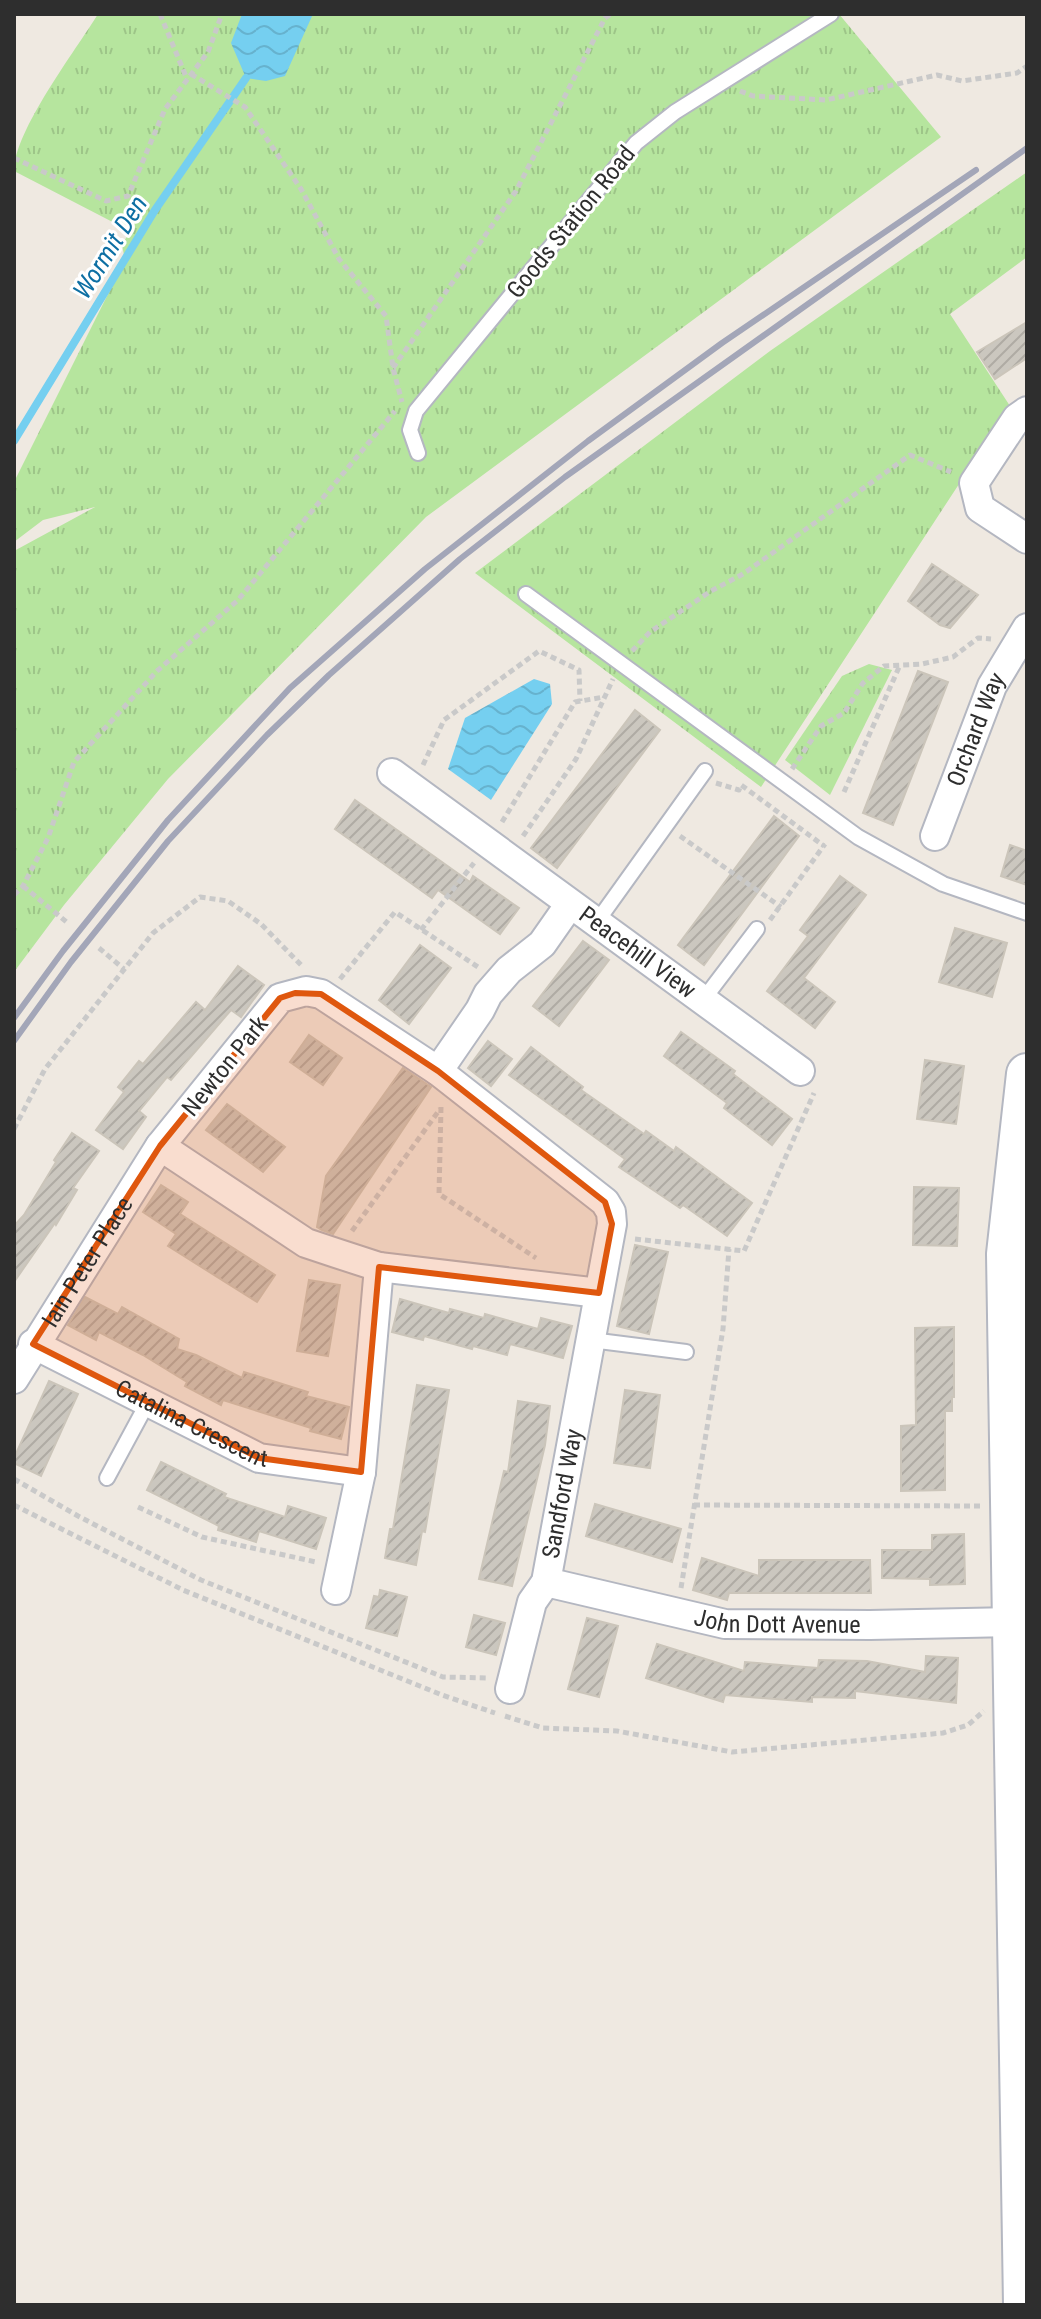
<svg xmlns="http://www.w3.org/2000/svg" width="1041" height="2319" font-family="'Roboto Condensed',sans-serif">
	<defs>
		<pattern id="grass-tufts" width="24" height="20" patternUnits="userSpaceOnUse" patternTransform="scale(2)"><rect width="24" height="20" fill="#b6e59e"/><path d="M3 7l-1-3M5 7V3M7 7l1-3M15 17l-1-3M17 17v-4M19 17l1-3" fill="none" stroke="#9dc588"/></pattern>
		<pattern id="water-waves" width="16" height="10" patternUnits="userSpaceOnUse" patternTransform="scale(2)"><rect width="16" height="10" fill="#75cff0"/><path d="M0 5q4-4 8 0t8 0" fill="none" stroke="#66b2ce"/></pattern>
		<pattern id="building-hatch" width="6" height="6" patternUnits="userSpaceOnUse" patternTransform="scale(2)"><rect width="6" height="6" fill="#cbc7bf"/><path d="M-1 1l2-2M0 6l6-6M5 7l2-2" fill="none" stroke="#afaba4"/></pattern>
	</defs>
	<rect width="100%" height="100%" fill="#efe9e1"/>
	<g fill="url(#grass-tufts)">
		<path d="M98 14H839L941 137 426 517 168 779 64 905 14 972V551L95 507 43 520 14 542V482L125 260 122 245 130 231 14 171C14 131 76 50 98 14Z"/>
		<polygon points="1027,172 1027,257 950,314 1010,406 761,787 475,573 770,351"/>
		<polygon points="869,664 892,670 830,795 785,760 842,676"/>
	</g>
	<g fill="url(#water-waves)">
		<polygon points="242,14 313,14 285,76 266,81 246,78 231,43"/>
		<polygon points="534,679 550,684 552,704 491,800 448,769 465,718"/>
	</g>
	<g fill="none" stroke-linecap="round" stroke-linejoin="round">
		<polyline stroke="#75cff0" stroke-width="8" points="14,441 155,210 246,78"/>
	</g>
	<g fill="url(#building-hatch)" stroke="#cbc5ba" stroke-width="2">
		<polygon points="1027,322 1027,358 995,379 977,352"/>
		<polygon points="932,564 978,595 950,628 940,625 908,601"/>
		<polygon points="918,671 948,682 893,825 863,813"/>
		<polygon points="635,710 660,730 557,868 531,848"/>
		<polygon points="355,800 470,882 473,876 519,908 500,934 438,890 432,898 335,829"/>
		<polygon points="774,816 799,836 704,965 678,945"/>
		<polygon points="1010,845 1027,851 1027,885 1001,876"/>
		<polygon points="840,876 866,895 804,978 835,1002 815,1028 767,991 808,936 800,930"/>
		<polygon points="955,928 1007,943 992,997 939,982"/>
		<polygon points="583,941 609,960 559,1026 533,1006"/>
		<polygon points="420,945 451,968 409,1024 379,1000"/>
		<polygon points="238,966 264,985 241,1017 231,1010 171,1080 167,1077 139,1111 146,1117 123,1149 96,1130 124,1092 118,1087 139,1061 143,1064 196,1002 205,1010"/>
		<polygon points="681,1032 735,1071 733,1074 792,1119 772,1145 724,1108 727,1103 664,1056"/>
		<polygon points="309,1035 342,1058 323,1085 290,1062"/>
		<polygon points="488,1041 512,1059 491,1086 468,1068"/>
		<polygon points="531,1047 583,1087 581,1090 644,1134 646,1131 674,1151 676,1147 752,1203 727,1236 683,1205 680,1208 619,1167 625,1159 509,1075"/>
		<polygon points="925,1060 964,1066 956,1124 917,1119"/>
		<polygon points="403,1068 431,1087 333,1234 322,1230 317,1227 326,1176"/>
		<polygon points="227,1104 285,1147 263,1172 206,1130"/>
		<polygon points="72,1133 99,1151 73,1188 77,1190 56,1225 55,1223 14,1282 14,1226 24,1215 56,1162 54,1160"/>
		<polygon points="161,1185 188,1202 180,1214 275,1275 257,1302 168,1246 176,1234 143,1212"/>
		<polygon points="914,1187 959,1188 957,1246 913,1245"/>
		<polygon points="635,1245 668,1252 649,1334 617,1326"/>
		<polygon points="309,1280 340,1285 328,1356 297,1351"/>
		<polygon points="85,1297 118,1314 122,1307 179,1339 177,1349 196,1355 242,1378 244,1372 308,1392 306,1396 349,1407 341,1439 310,1431 311,1428 223,1400 221,1405 185,1386 187,1382 143,1355 99,1332 96,1340 68,1325"/>
		<polygon points="400,1299 449,1313 450,1309 484,1318 485,1314 538,1329 541,1318 572,1326 563,1358 510,1344 507,1355 473,1346 472,1349 424,1336 423,1340 392,1332"/>
		<polygon points="954,1327 954,1397 952,1397 952,1411 945,1411 945,1490 901,1491 901,1426 916,1425 915,1328"/>
		<polygon points="49,1381 78,1394 41,1476 14,1463 14,1458"/>
		<polygon points="417,1385 449,1390 425,1532 422,1531 416,1565 385,1558 390,1529 393,1529"/>
		<polygon points="625,1390 660,1395 650,1468 614,1463"/>
		<polygon points="518,1401 550,1406 545,1445 512,1586 479,1579 504,1471 508,1472"/>
		<polygon points="161,1462 226,1494 224,1497 285,1517 288,1506 326,1518 316,1549 259,1531 256,1542 218,1530 219,1526 147,1490"/>
		<polygon points="595,1504 681,1529 672,1562 586,1536"/>
		<polygon points="964,1534 965,1584 930,1585 930,1579 882,1578 882,1550 932,1550 932,1535"/>
		<polygon points="702,1558 759,1576 759,1560 870,1560 871,1593 729,1593 727,1600 693,1590"/>
		<polygon points="380,1590 407,1597 397,1636 366,1628 374,1596 379,1597"/>
		<polygon points="474,1615 505,1623 496,1655 466,1647"/>
		<polygon points="587,1618 618,1626 599,1697 568,1689"/>
		<polygon points="657,1644 744,1671 745,1662 818,1668 819,1660 867,1661 925,1672 926,1656 958,1658 956,1703 855,1691 855,1698 812,1697 812,1702 725,1695 723,1702 646,1678"/>
	</g>
	<g fill="none" stroke-linecap="round" stroke-linejoin="round">
		<defs>
			<g id="lane">
				<polyline points="418,453 410,430 416,411 636,143 675,112 831,14"/>
				<polyline points="526,594 858,837 943,884 1027,913"/>
				<polyline points="596,923 705,771"/>
				<polyline points="703,1000 757,929"/>
				<polyline points="591,1340 686,1352"/>
				<polyline points="107,1478 148,1402"/>
			</g>
			<g id="street">
				<polyline points="1027,411 1017,418 974,483 980,508 1027,539"/>
				<path id="s1" d="M392 773 800 1071"/>
				<path id="s2" d="M935 836 992 686 1027 628"/>
				<polyline points="438,1071 480,1010 488,994 509,970 542,944 570,904"/>
				<path id="s3" d="M33 1344 259 1458 361 1472"/>
				<path id="s4" d="M14 1379 160 1146"/>
				<path id="s5" d="M546 1582 725 1624 870 1625 1013 1622"/>
				<polyline points="336,1590 361,1472 379,1267"/>
				<path id="s6" d="M510 1689 532 1602 546 1582 612 1224 611 1212 605 1202 438 1071 321 994 306 991 280 998 160 1146 306 1243 336 1253 379 1267 599 1293"/>
			</g>
			<polyline id="secondary" points="1024,2305 1007,1254 1027,1074"/>
		</defs>
		<use href="#lane" stroke="#b4b7c1" stroke-width="18"/>
		<use href="#street" stroke="#b4b7c1" stroke-width="32"/>
		<use href="#secondary" stroke="#b4b7c1" stroke-width="44"/>
		<g stroke="#c9c9c9" stroke-width="5" stroke-dasharray="6 4" stroke-linecap="butt">
			<polyline points="160,14 187,79"/>
			<polyline points="191,74 245,107 301,189 339,259 386,316 393,368 402,402"/>
			<polyline points="740,91 753,96 826,100 937,75 962,81 1017,73 1027,66"/>
			<polyline points="14,158 106,201 128,196 165,109 208,52 222,14"/>
			<polyline points="393,368 516,191 605,18 611,14"/>
			<polyline points="632,651 650,632 711,591 743,574 910,455 951,472"/>
			<polyline points="423,765 444,720 539,651 579,670 580,701"/>
			<polyline points="792,769 821,726 844,713 863,683 884,666 922,664 953,657 978,638 991,639"/>
			<polyline points="716,783 739,790 741,785 748,790 824,846"/>
			<polyline points="844,792 900,665"/>
			<polyline points="502,822 575,702 604,697"/>
			<polyline points="523,836 576,759 613,679"/>
			<polyline points="680,836 781,907"/>
			<polyline points="23,886 69,924"/>
			<polyline points="14,895 23,886 48,838 74,762 157,671 238,600 395,411"/>
			<polyline points="770,920 825,844"/>
			<polyline points="421,930 474,863"/>
			<polyline points="99,948 124,969"/>
			<polyline points="340,979 395,912 478,967"/>
			<polyline points="441,1107 439,1194 536,1258"/>
			<polyline points="14,1129 45,1069 153,933 200,897 228,901 261,924 302,966"/>
			<polyline points="352,1231 440,1109"/>
			<polyline points="635,1239 744,1251 814,1093"/>
			<polyline points="14,1479 78,1516 201,1580 443,1677 488,1678"/>
			<polyline points="14,1505 183,1590 442,1695 495,1713"/>
			<polyline points="694,1505 981,1506"/>
			<polyline points="138,1507 202,1537 316,1562"/>
			<polyline points="681,1588 723,1329 729,1249"/>
			<polyline points="505,1716 543,1728 617,1731 732,1752 943,1733 968,1725 984,1711"/>
		</g>
		<use href="#lane" stroke="#fff" stroke-width="14"/>
		<use href="#street" stroke="#fff" stroke-width="28"/>
		<use href="#secondary" stroke="#fff" stroke-width="40"/>
		<g stroke="#a3a6b8" stroke-width="6">
			<polyline points="14,1018 63,951 168,820 290,688 425,569 588,441 722,343 976,170"/>
			<polyline points="14,1041 71,962 168,841 267,735 329,675 460,559 565,477 1027,148"/>
		</g>
	</g>
	<path fill="#df570e" fill-opacity="0.2" stroke="#df570e" stroke-width="6" stroke-linejoin="round" d="M295 993 321 994 438 1071 605 1202 612 1224 599 1293 379 1267 361 1472 259 1458 33 1344 160 1146 280 998Z"/>
	<g text-anchor="middle" stroke-width="6" stroke-linejoin="round" paint-order="stroke">
		<g font-size="24" fill="#2e2e2e" stroke="#fff">
			<text transform="translate(571 222) rotate(-51)" y="8">Goods Station Road</text>
			<text dy="8" stroke="none"><textPath href="#s2" startOffset="114">Orchard Way</textPath></text>
			<text dy="8" stroke="none"><textPath href="#s1" startOffset="304">Peacehill View</textPath></text>
			<text transform="translate(225 1066) rotate(-51)" y="8">Newton Park</text>
			<text dy="8" stroke="none"><textPath href="#s4" startOffset="138">Iain Peter Place</textPath></text>
			<text dy="8" stroke="none"><textPath href="#s3" startOffset="178">Catalina Crescent</textPath></text>
			<text dy="8" stroke="none"><textPath href="#s6" startOffset="204">Sandford Way</textPath></text>
			<text dy="8" stroke="none"><textPath href="#s5" startOffset="236">John Dott Avenue</textPath></text>
		</g>
		<g font-size="26" font-style="italic" fill="#0d6fa3" stroke="#fff">
			<text transform="translate(110 247) rotate(-58)" y="9">Wormit Den</text>
		</g>
	</g>
	<rect width="1041" height="2319" fill="none" stroke="#2e2e2e" stroke-width="32"/>
</svg>
